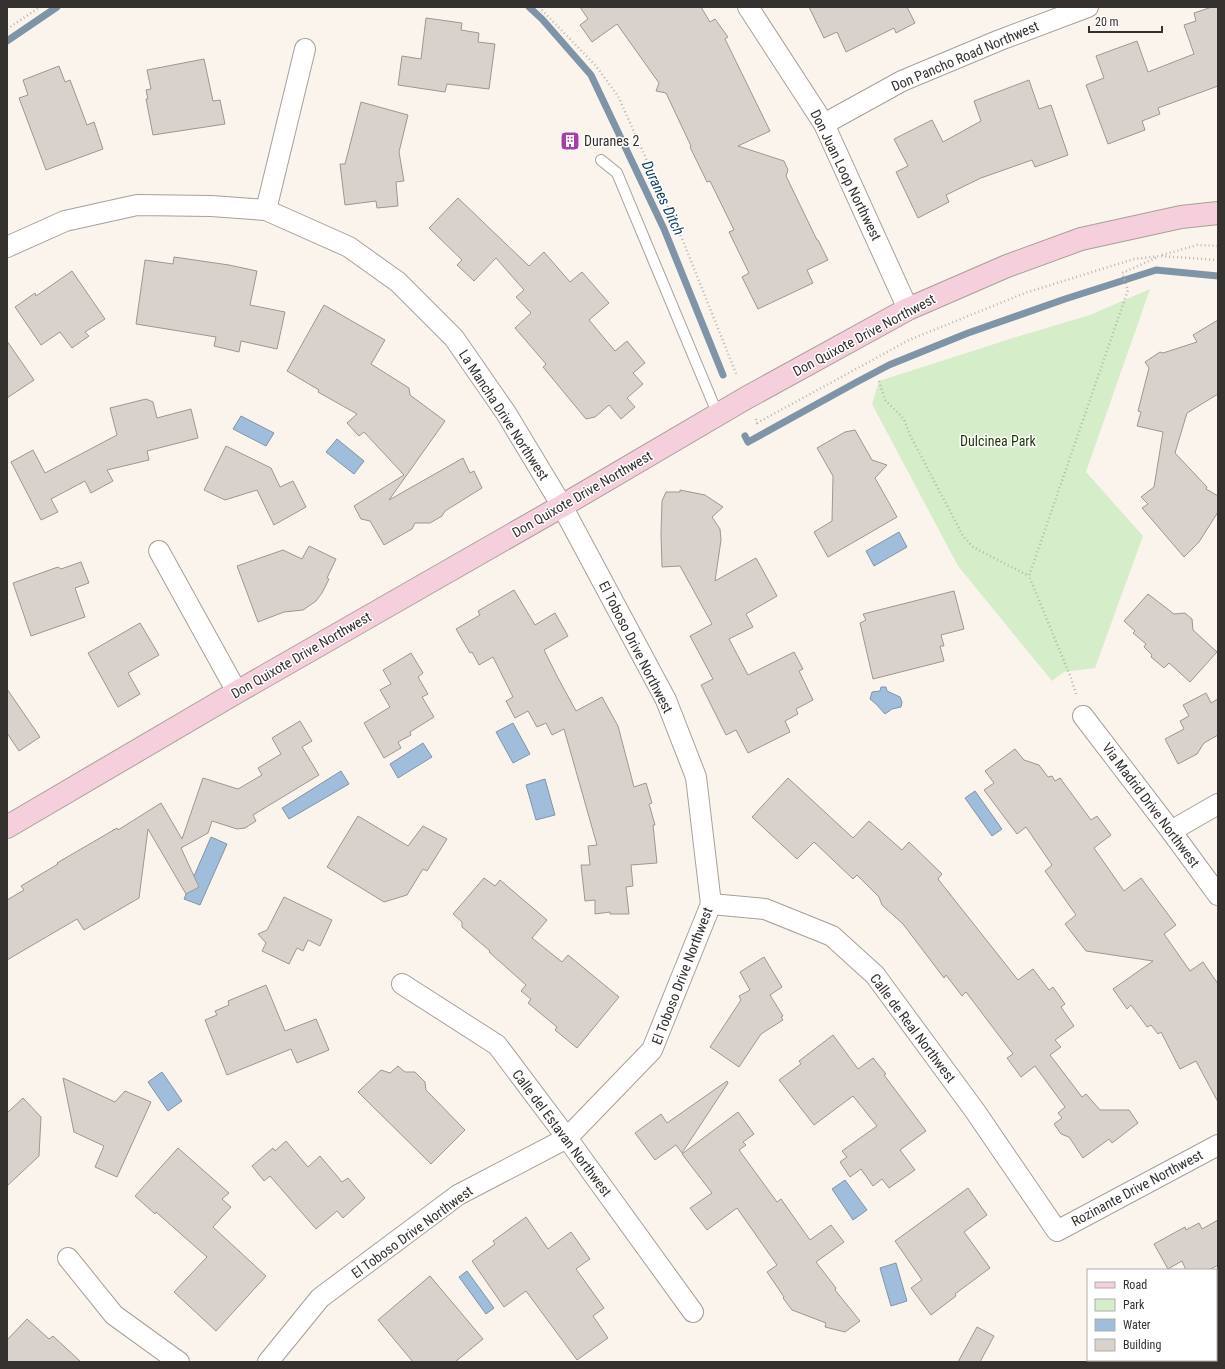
<svg xmlns="http://www.w3.org/2000/svg" width="1225" height="1369" font-family="'Roboto Condensed',sans-serif">
	<rect width="100%" height="100%" fill="#fbf4ed"/>
	<polygon fill="#d6edca" points="1150,289 1086,472 1143,536 1095,668 1064,672 1052,681 958,566 872,404 879,381 1016,337 1090,315"/>
	<g fill="#a0bedc" stroke="#8094a8">
		<polygon points="241,416 274,433 266,446 233,429"/>
		<polygon points="337,439 364,461 354,474 326,452"/>
		<polygon points="899,532 907,547 874,566 866,551"/>
		<polygon points="881,687 886,687 887,691 900,697 902,702 901,707 892,709 885,714 876,704 870,699 872,692 880,691"/>
		<polygon points="513,723 530,754 513,763 496,732"/>
		<polygon points="423,743 432,757 398,778 390,764"/>
		<polygon points="341,771 349,784 289,819 282,808"/>
		<polygon points="545,779 555,815 536,820 526,785"/>
		<polygon points="975,791 1002,829 992,836 965,798"/>
		<polygon points="211,837 227,844 200,905 184,899"/>
		<polygon points="162,1072 182,1101 168,1111 148,1082"/>
		<polygon points="845,1180 867,1210 853,1220 832,1189"/>
		<polygon points="896,1263 907,1301 891,1306 880,1268"/>
		<polygon points="467,1271 494,1308 486,1314 459,1277"/>
	</g>
	<g fill="none" stroke-linecap="round" stroke-linejoin="round">
		<g stroke="#8094a8" stroke-width="7">
			<polyline points="529,7 542,19 591,75 664,229 723,375"/>
			<polyline points="7,41 57,7"/>
			<polyline points="745,436 748,442 855,383 889,365 968,333 1065,299 1156,270 1218,276"/>
		</g>
	</g>
	<g fill="#d9d2cc" stroke="#9e9791">
		<polygon points="580,7 701,7 710,22 715,19 728,37 725,39 770,131 738,146 784,161 788,170 786,176 817,240 818,240 828,260 807,270 813,283 758,309 742,277 749,273 729,232 734,230 710,181 707,182 690,147 691,146 666,93 656,91 659,83 617,24 592,42 580,25 588,19"/>
		<polygon points="809,7 907,7 915,23 896,33 894,28 846,52 837,32 824,38"/>
		<polygon points="1212,7 1218,7 1218,86 1158,108 1160,114 1142,121 1145,130 1108,144 1086,85 1104,78 1096,56 1137,41 1148,72 1194,54 1184,25 1196,21 1194,13"/>
		<polygon points="426,18 462,23 461,30 479,33 478,42 495,44 489,89 447,84 445,92 398,85 402,56 421,59"/>
		<polygon points="204,59 213,101 220,100 225,124 153,135 146,99 148,99 146,90 151,89 147,70"/>
		<polygon points="59,66 65,82 70,80 87,125 94,122 103,149 46,170 19,98 28,95 23,80"/>
		<polygon points="1029,80 1039,109 1051,105 1068,155 1035,167 1032,160 981,178 946,195 949,202 918,218 896,172 908,166 894,139 932,120 943,142 981,121 974,101"/>
		<polygon points="361,102 408,115 399,152 404,181 396,182 398,206 377,208 376,201 345,205 340,164 345,164"/>
		<polygon points="458,198 529,266 544,252 570,282 582,272 609,303 589,320 615,351 627,341 645,363 633,373 643,384 627,398 635,407 621,419 609,405 595,417 586,419 543,367 546,364 515,328 531,313 516,297 524,290 496,258 474,281 457,265 462,260 429,228"/>
		<polygon points="174,257 229,265 257,271 250,305 285,312 277,349 241,341 239,352 214,346 216,337 136,324 145,260 173,264"/>
		<polygon points="72,271 105,319 85,332 89,336 72,348 60,332 41,345 15,307 35,293 36,296"/>
		<polygon points="324,305 385,340 371,364 409,388 410,395 445,421 389,500 463,458 470,473 474,471 482,488 445,511 442,516 430,523 415,523 412,529 384,545 370,521 361,519 354,506 404,475 364,432 359,436 347,423 357,414 318,392 319,390 287,371"/>
		<polygon points="1218,320 1218,394 1187,413 1175,453 1207,487 1206,489 1218,496 1218,512 1199,542 1184,557 1142,508 1148,504 1141,497 1154,487 1163,432 1137,426 1141,412 1138,411 1149,368 1145,362 1160,352 1163,353 1197,342 1193,335"/>
		<polygon points="7,341 34,380 7,398"/>
		<polygon points="146,399 153,402 157,418 191,409 198,438 147,451 149,460 107,470 113,481 91,493 85,481 51,499 58,512 41,520 11,462 33,450 45,473 117,435 110,408"/>
		<polygon points="855,430 872,460 887,465 875,478 897,517 828,557 814,532 832,521 833,476 817,448 845,432"/>
		<polygon points="226,446 271,468 280,487 293,481 306,507 274,525 257,490 225,500 204,490"/>
		<polygon points="680,490 705,495 723,507 712,517 720,529 721,540 715,581 756,558 777,596 746,614 753,627 729,639 748,675 794,652 803,669 799,671 813,700 796,709 798,714 785,721 790,732 748,753 736,730 726,735 701,685 713,679 690,636 712,624 680,566 662,567 661,534 662,501 666,492 680,492"/>
		<polygon points="309,546 336,559 327,578 329,579 322,593 316,601 303,610 284,612 258,622 237,566 283,550 302,559"/>
		<polygon points="81,562 89,583 75,588 85,617 31,636 13,583 58,567 61,569"/>
		<polygon points="514,590 535,625 555,613 568,636 544,650 558,678 576,711 602,697 618,726 634,787 646,783 652,803 649,804 655,825 653,825 657,863 631,865 633,886 626,887 629,914 610,914 610,912 595,914 595,900 585,901 581,865 590,865 588,846 597,845 564,729 552,735 546,723 537,727 528,711 515,718 506,701 513,697 493,657 479,665 472,652 470,653 456,629 480,615 478,611"/>
		<polygon points="954,591 964,629 941,635 944,646 940,646 944,661 873,679 860,623 866,620 863,614"/>
		<polygon points="1148,594 1174,614 1185,613 1192,619 1193,630 1217,652 1190,682 1169,663 1164,668 1151,657 1152,655 1144,647 1146,644 1133,633 1135,631 1124,621"/>
		<polygon points="140,623 159,655 128,673 140,694 118,707 88,653"/>
		<polygon points="411,653 423,673 418,677 428,694 422,697 434,717 410,732 411,735 398,742 401,748 384,758 364,723 390,707 380,690 391,684 383,670"/>
		<polygon points="7,689 40,737 19,751 7,733"/>
		<polygon points="1206,693 1211,703 1218,699 1218,735 1204,743 1197,754 1178,764 1165,739 1184,729 1180,721 1189,716 1183,705"/>
		<polygon points="300,721 312,741 302,747 319,775 253,815 256,821 245,828 237,829 212,821 208,833 181,848 199,887 186,894 148,829 139,898 84,930 77,919 7,960 7,900 24,890 21,886 58,864 57,863 117,828 118,830 161,803 182,839 203,778 238,789 262,775 258,768 281,754 272,738"/>
		<polygon points="1015,749 1024,760 1039,765 1048,777 1052,776 1055,781 1060,778 1091,820 1097,816 1111,835 1094,848 1124,891 1141,878 1176,925 1164,934 1190,971 1203,962 1218,984 1218,1102 1196,1061 1180,1069 1161,1032 1158,1034 1151,1025 1147,1027 1131,1005 1127,1009 1113,989 1153,961 1086,951 1065,924 1076,915 1045,871 1052,865 1026,827 1017,834 984,790 994,783 985,771"/>
		<polygon points="788,778 853,838 869,821 902,850 909,842 942,874 938,879 1018,980 1033,969 1049,990 1053,987 1065,1004 1061,1007 1074,1026 1055,1040 1061,1047 1050,1055 1082,1097 1086,1094 1100,1110 1129,1110 1138,1123 1112,1143 1109,1139 1083,1158 1069,1137 1061,1134 1054,1124 1062,1118 1058,1113 1065,1107 1035,1066 1021,1077 1007,1058 1013,1054 966,992 962,996 946,975 944,978 903,924 882,905 879,897 857,875 853,879 814,842 797,859 752,817"/>
		<polygon points="358,816 408,846 423,826 447,839 427,871 423,869 407,895 384,902 327,867"/>
		<polygon points="484,878 495,886 500,880 547,920 532,938 562,962 568,955 619,997 577,1048 555,1030 557,1027 528,1003 531,999 521,991 526,985 489,952 490,951 462,927 462,922 453,914"/>
		<polygon points="284,897 332,920 320,946 308,940 303,951 297,948 289,964 262,951 266,943 258,934 267,930"/>
		<polygon points="764,957 782,987 770,995 783,1016 781,1017 783,1020 761,1034 739,1067 710,1047 741,1000 739,996 750,990 740,972"/>
		<polygon points="266,985 285,1031 316,1019 329,1050 297,1063 291,1049 227,1075 205,1020 217,1015 215,1011 229,1005 228,1001"/>
		<polygon points="833,1035 858,1069 873,1058 886,1074 884,1075 926,1131 900,1150 915,1170 889,1188 882,1179 873,1186 861,1169 850,1177 840,1162 847,1157 842,1151 877,1126 853,1096 814,1125 779,1080 801,1064 799,1061"/>
		<polygon points="398,1066 405,1072 415,1072 425,1082 426,1090 465,1130 431,1164 358,1092 381,1070 390,1073"/>
		<polygon points="63,1078 115,1102 125,1091 151,1102 117,1177 95,1167 104,1146 74,1132"/>
		<polygon points="727,1081 728,1083 682,1153 676,1145 655,1160 635,1133 661,1114 667,1123"/>
		<polygon points="23,1098 41,1117 39,1156 7,1186 7,1113"/>
		<polygon points="738,1112 754,1134 743,1142 746,1145 739,1150 777,1202 781,1199 810,1240 831,1225 844,1242 816,1262 836,1288 835,1290 860,1321 845,1332 825,1327 826,1323 792,1310 783,1298 784,1297 767,1272 777,1265 737,1208 707,1230 690,1208 712,1193 682,1154"/>
		<polygon points="286,1141 308,1167 320,1156 342,1182 348,1178 365,1198 343,1218 337,1211 316,1229 270,1176 264,1181 252,1166 273,1148 275,1151"/>
		<polygon points="178,1148 229,1193 222,1199 231,1207 213,1227 266,1276 216,1331 174,1292 207,1257 156,1212 155,1214 135,1196"/>
		<polygon points="968,1188 987,1215 964,1232 990,1268 955,1294 956,1296 931,1315 911,1288 922,1280 895,1241"/>
		<polygon points="526,1217 548,1249 571,1232 590,1259 576,1269 604,1308 593,1316 608,1338 577,1360 526,1291 504,1307 472,1261 495,1244 493,1241"/>
		<polygon points="1218,1220 1218,1265 1209,1270 1186,1270 1182,1261 1168,1269 1154,1244 1185,1227 1186,1230 1199,1223 1202,1229"/>
		<polygon points="430,1276 483,1339 455,1362 413,1362 378,1320"/>
		<polygon points="27,1319 49,1339 53,1336 81,1362 7,1362 7,1340"/>
		<polygon points="977,1327 994,1336 980,1362 958,1362"/>
	</g>
	<g fill="none" stroke-linecap="round" stroke-linejoin="round">
		<defs>
			<polyline id="lane" points="601,160 617,173 718,415"/>
			<g id="street">
				<polyline points="748,7 824,124 908,309"/>
				<polyline points="824,124 902,81 1000,40 1088,7"/>
				<polyline points="266,210 305,49"/>
				<polyline points="7,247 65,221 137,205 211,206 266,210 349,247 398,282 454,338 506,413 562,506 666,700 696,777 711,904 652,1050 567,1138 458,1195 320,1298 268,1362"/>
				<polyline points="159,551 237,692"/>
				<polyline points="1083,716 1171,831 1218,895"/>
				<polyline points="1171,831 1218,804"/>
				<polyline points="711,904 765,909 832,936 875,975 975,1111 1057,1231 1218,1145"/>
				<polyline points="402,984 497,1045 567,1138 693,1312"/>
				<polyline points="68,1258 114,1315 179,1362"/>
			</g>
			<polyline id="secondary" points="7,827 237,692 562,506 746,398 908,309 1007,266 1081,239 1181,217 1218,213"/>
		</defs>
		<use href="#lane" stroke="#a6a099" stroke-width="12"/>
		<use href="#street" stroke="#a6a099" stroke-width="22"/>
		<use href="#secondary" stroke="#a6a099" stroke-width="24"/>
		<g stroke="#bab5af" stroke-width="2.5" stroke-dasharray="1 3" stroke-linecap="butt">
			<polyline points="539,7 596,66 618,96 683,241 737,376"/>
			<polyline points="7,29 40,7"/>
			<polyline points="1162,255 1197,245 1218,246"/>
			<polyline points="879,381 885,400 904,419 910,435 963,536 973,547 1029,576"/>
			<polyline points="756,419 757,423 909,340 1025,293 1134,259 1160,256 1218,260"/>
			<polyline points="1076,694 1071,678 1029,576 1128,290 1122,273 1158,257"/>
		</g>
		<use href="#lane" stroke="#fff" stroke-width="10"/>
		<use href="#street" stroke="#fff" stroke-width="20"/>
		<use href="#secondary" stroke="#f6cfdc" stroke-width="22"/>
	</g>
	<defs>
		<symbol id="building-square" viewBox="-11 -11 22 22"><rect x="-9" y="-9" width="18" height="18" rx="4" fill="#a53fa4" stroke="#fff"/><path d="M-4-6H4V6H1V3H-1V6H-4ZM-2.5-4.3h1.7v1.8h-1.7ZM.8-4.3h1.7v1.8H.8ZM-2.5-1h1.7V.8h-1.7ZM.8-1h1.7V.8H.8Z" fill="#fff"/></symbol>
	</defs>
	<g fill-rule="evenodd">
		<use href="#building-square" x="559" y="130" width="22" height="22"/>
	</g>
	<g text-anchor="middle" stroke-width="3" stroke-linejoin="round" paint-order="stroke">
		<g font-size="14" fill="#34312e" stroke="#fff">
			<text transform="translate(965 56) rotate(-23)" y="5">Don Pancho Road Northwest</text>
			<text transform="translate(846 175) rotate(64)" y="5">Don Juan Loop Northwest</text>
			<text transform="translate(864 335) rotate(-28)" y="5">Don Quixote Drive Northwest</text>
			<text transform="translate(504 415) rotate(57)" y="5">La Mancha Drive Northwest</text>
			<text transform="translate(582 494) rotate(-30)" y="5">Don Quixote Drive Northwest</text>
			<text transform="translate(636 647) rotate(63)" y="5">El Toboso Drive Northwest</text>
			<text transform="translate(301 655) rotate(-30)" y="5">Don Quixote Drive Northwest</text>
			<text transform="translate(1151 805) rotate(53)" y="5">Via Madrid Drive Northwest</text>
			<text transform="translate(682 976) rotate(-69)" y="5">El Toboso Drive Northwest</text>
			<text transform="translate(913 1028) rotate(53)" y="5">Calle de Real Northwest</text>
			<text transform="translate(562 1133) rotate(53)" y="5">Calle del Estavan Northwest</text>
			<text transform="translate(1137 1188) rotate(-28)" y="5">Rozinante Drive Northwest</text>
			<text transform="translate(412 1232) rotate(-36)" y="5">El Toboso Drive Northwest</text>
		</g>
		<g font-size="14" fill="#34312e" stroke="#fff" text-anchor="start">
			<text x="584" y="146">Duranes 2</text>
		</g>
		<g font-size="14" fill="#1b3704" stroke="#fff">
			<text x="998" y="446">Dulcinea Park</text>
		</g>
		<g font-size="15" font-style="italic" fill="#144168" stroke="#fff">
			<text transform="translate(663 198) rotate(65)" y="5">Duranes Ditch</text>
		</g>
	</g>
	<rect width="1225" height="1369" fill="none" stroke="#34312e" stroke-width="16"/>
	<rect x="1087" y="1269" width="130" height="92" fill="#ffffff" stroke="#aeadab"/>
	<rect x="1095" y="1282" width="20" height="6" fill="#f6cfdc" stroke="#aeadab"/>
	<text x="1123" y="1289" font-size="12" fill="#34312e">Road</text>
	<rect x="1095" y="1299" width="20" height="12" fill="#d6edca" stroke="#aeadab"/>
	<text x="1123" y="1309" font-size="12" fill="#34312e">Park</text>
	<rect x="1095" y="1319" width="20" height="12" fill="#a0bedc" stroke="#aeadab"/>
	<text x="1123" y="1329" font-size="12" fill="#34312e">Water</text>
	<rect x="1095" y="1339" width="20" height="12" fill="#d9d2cc" stroke="#aeadab"/>
	<text x="1123" y="1349" font-size="12" fill="#34312e">Building</text>
	<path d="M1089 26v6h73v-6" fill="none" stroke="#34312e" stroke-width="2"/>
	<text x="1095" y="26" font-size="12" fill="#34312e" stroke="#ffffff" stroke-width="3" paint-order="stroke">20 m</text>
</svg>
